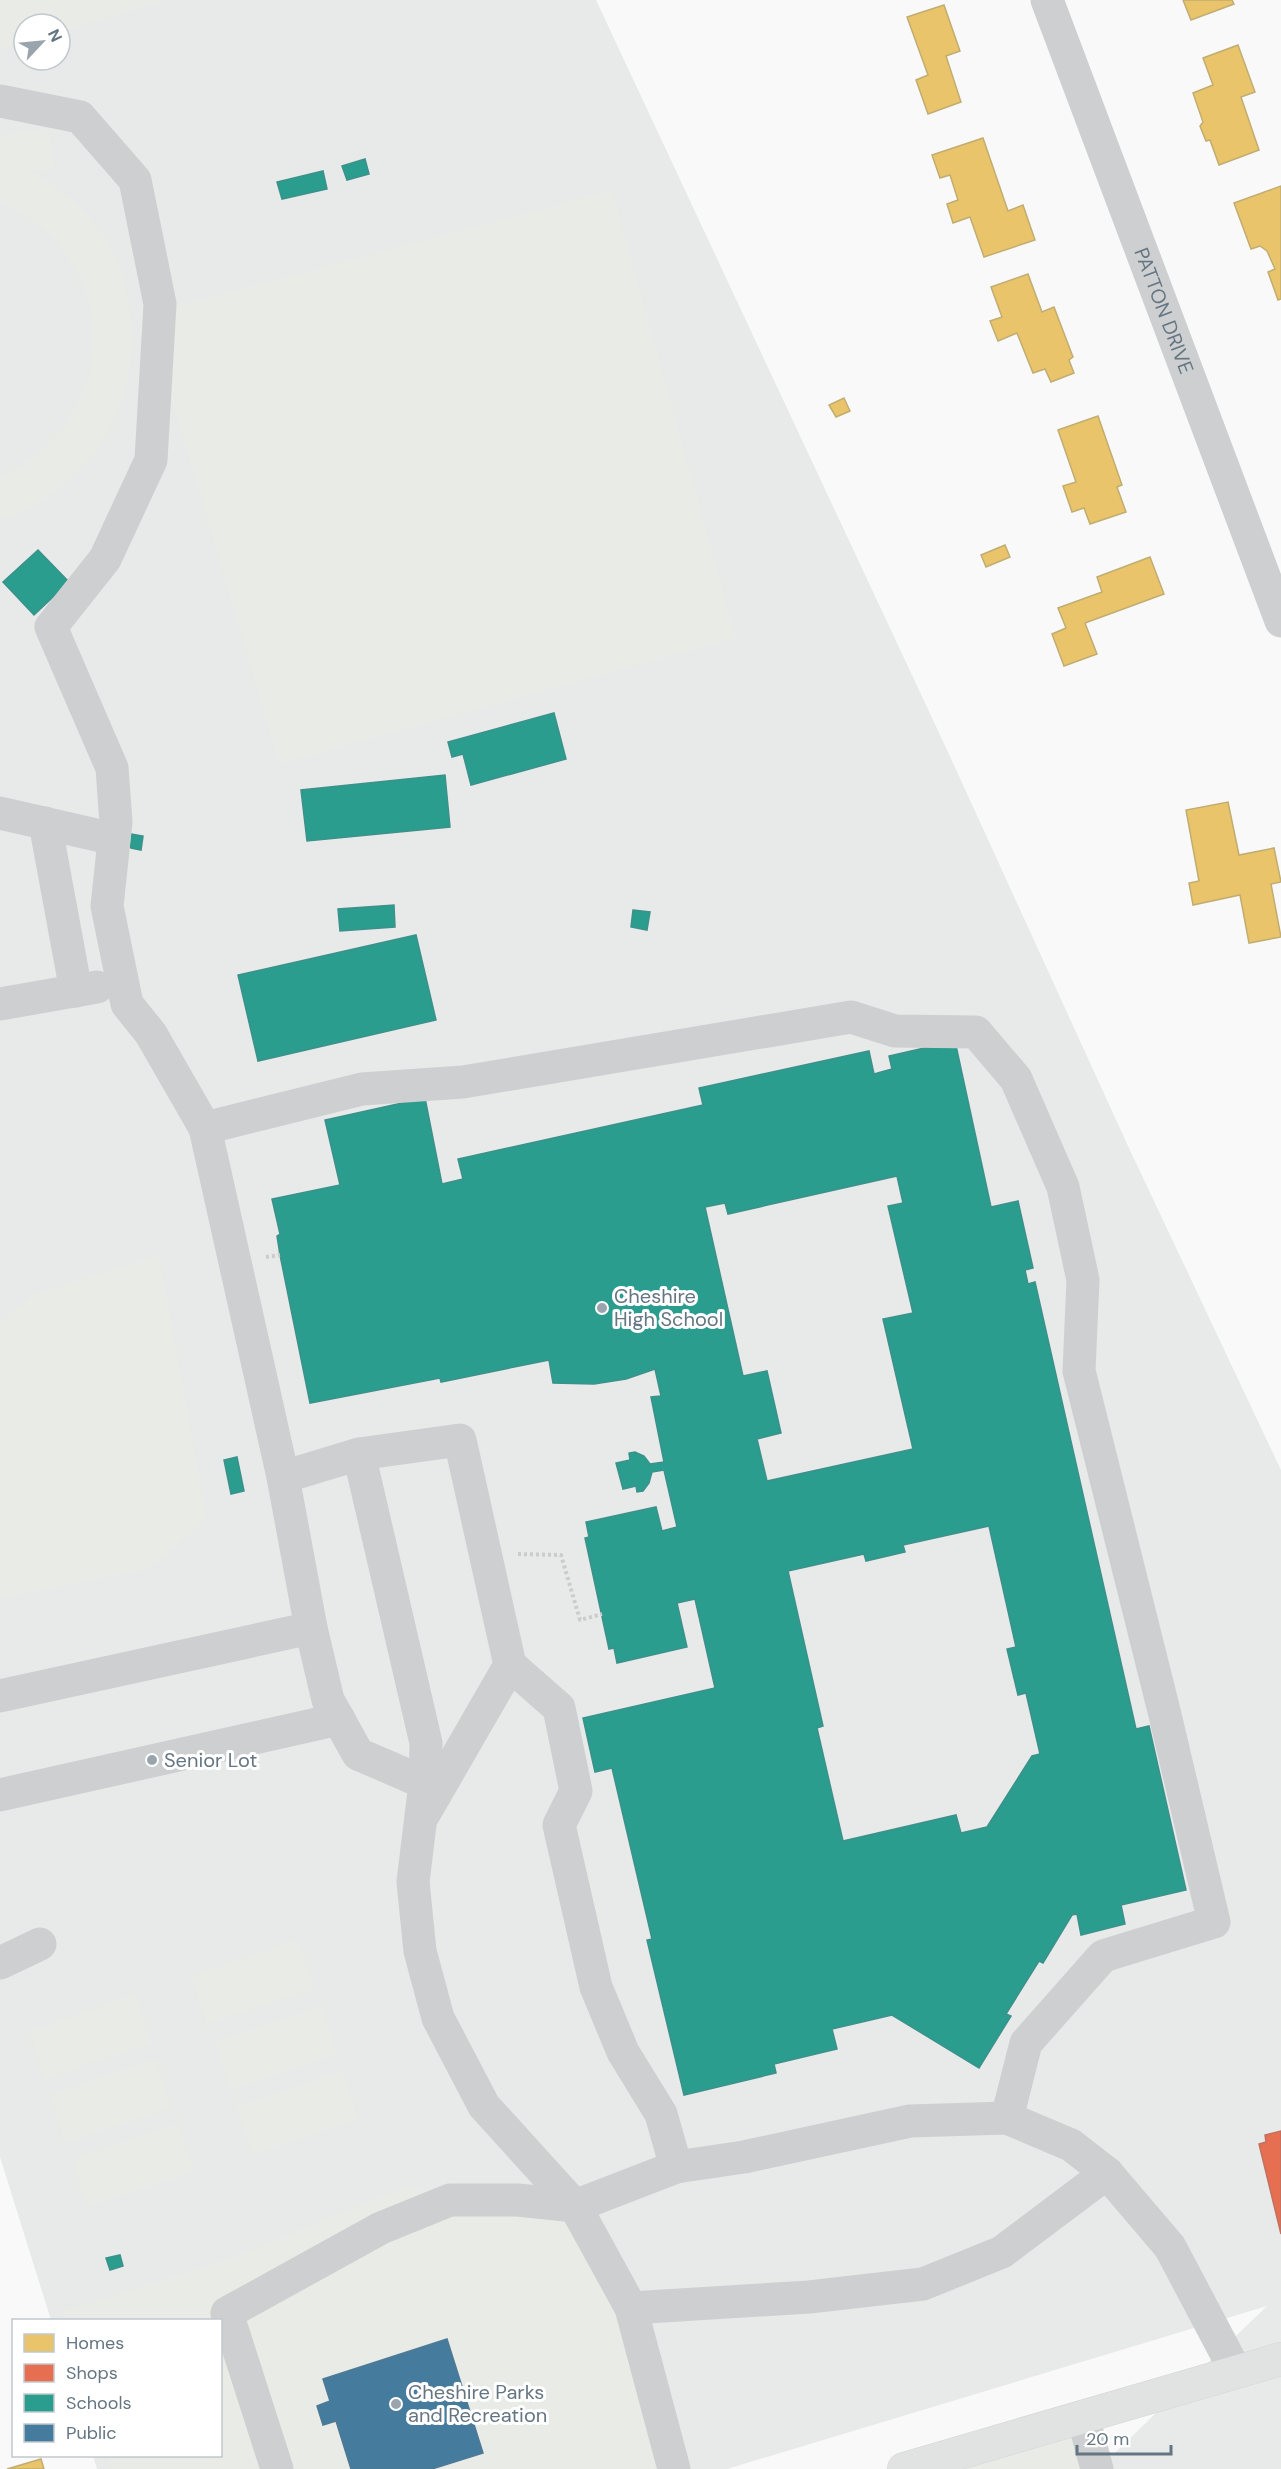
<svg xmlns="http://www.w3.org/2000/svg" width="1281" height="2469" font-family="'DM Sans',sans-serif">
	<rect width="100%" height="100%" fill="#f9f9f9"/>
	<path fill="#e8e9e9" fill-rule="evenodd" d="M0 0H596L948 752 1128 1146 1281 1470V2469H1098L1267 2306 727 2469H97L93 2456H220V2320H51L0 2157ZM24 24H60V60H24Z"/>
	<g fill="#e8ebe6">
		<polygon points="0,0 167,0 60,32 60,24 24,24 24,43 0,50"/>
		<path d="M48 128 55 168 34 172C66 193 96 218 113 253 154 340 128 447 45 499 31 508 16 516 0 520V477C92 436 126 319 55 241 40 225 21 210 0 202V136Z"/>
		<polygon points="612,190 736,638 279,764 147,314"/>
		<polygon points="159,1255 207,1519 150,1568 0,1598 0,1322 32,1295"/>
		<polygon points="298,1940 314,1989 207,2024 192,1976"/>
		<polygon points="135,1994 151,2043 44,2079 29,2031"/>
		<polygon points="321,2006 337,2054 230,2090 215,2042"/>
		<polygon points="156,2059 172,2108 65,2143 50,2095"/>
		<polygon points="342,2071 359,2119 252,2155 236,2107"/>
		<polygon points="178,2123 194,2172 87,2207 72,2160"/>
		<polygon points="404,2187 575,2206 674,2469 111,2469 106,2456 220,2456 220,2320 63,2320 61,2312 232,2258"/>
		<polygon points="1083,2417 1091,2469 904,2469"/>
	</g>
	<g fill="#e9c46a" stroke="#c1ad72" stroke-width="1.5">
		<polygon points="1183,0 1232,0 1234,4 1191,20"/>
		<polygon points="944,5 960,51 946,56 961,102 928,114 916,80 928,75 907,17"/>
		<polygon points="1238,45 1255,92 1241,97 1259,150 1219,165 1210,140 1206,141 1200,126 1203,122 1193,93 1213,85 1203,58"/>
		<polygon points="983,138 1008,211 1023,205 1035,240 984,257 970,217 953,223 947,204 958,200 950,175 940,178 932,155"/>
		<polygon points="1281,186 1281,299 1278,300 1268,272 1275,269 1267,251 1260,246 1251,249 1234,203"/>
		<polygon points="1028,274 1042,312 1054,307 1073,357 1069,360 1074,373 1051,382 1045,369 1033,373 1017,333 998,341 990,321 1002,317 991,287"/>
		<polygon points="844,398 850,411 836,417 829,405"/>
		<polygon points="1098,416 1122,485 1117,487 1126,512 1090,524 1084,508 1072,512 1063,486 1076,482 1058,430"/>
		<polygon points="1005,545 1010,557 986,567 981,555"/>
		<polygon points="1150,557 1164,594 1085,623 1097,654 1064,666 1052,634 1066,628 1058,608 1102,592 1097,577"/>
		<polygon points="1228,802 1239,855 1274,848 1281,882 1271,884 1281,937 1249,943 1240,895 1193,905 1189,883 1199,881 1186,810"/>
		<polygon points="41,2459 44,2469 7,2469"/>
	</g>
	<polygon fill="#e76f51" stroke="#c07160" stroke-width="1.5" points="1281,2131 1281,2234 1259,2144 1266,2142 1265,2135"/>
	<g fill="#2a9d8f" stroke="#3c918b" stroke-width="1.5" fill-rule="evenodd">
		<polygon points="365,159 369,174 347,180 342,166"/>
		<polygon points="323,171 327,189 282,199 277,182"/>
		<polygon points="38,550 69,582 34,615 3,582"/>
		<polygon points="554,713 566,759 471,785 463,754 452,757 448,742"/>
		<polygon points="445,775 450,827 307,841 301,790"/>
		<polygon points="131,834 143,836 141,850 131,848 127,842"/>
		<polygon points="394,905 395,927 340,931 338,909"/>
		<polygon points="633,910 650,912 647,930 631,927"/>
		<polygon points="416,935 436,1020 258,1061 238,975"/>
		<path d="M955 1041 991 1207 1018 1201 1033 1268 1025 1270 1028 1284 1035 1282 1136 1729 1149 1726 1186 1890 1121 1905 1125 1924 1081 1935 1077 1914 1072 1915 1043 1963 1039 1961 1006 2014 1011 2016 979 2068 892 2015 832 2029 837 2049 774 2064 776 2073 684 2095 647 1940 652 1939 612 1768 595 1772 583 1718 715 1688 695 1599 677 1603 687 1647 617 1663 614 1648 609 1649 585 1538 589 1537 586 1522 656 1507 662 1531 677 1527 664 1470 652 1472 649 1483 643 1491 637 1492 636 1486 623 1489 616 1463 630 1460 629 1453 635 1452 644 1456 650 1464 664 1462 651 1397 661 1396 655 1369 626 1379 594 1384 553 1383 549 1360 441 1382 440 1378 310 1403 280 1255 277 1236 280 1234 272 1199 340 1185 325 1120 425 1098 442 1184 463 1179 458 1159 703 1105 699 1088 869 1051 874 1074 892 1069 889 1056ZM897 1176 903 1203 888 1206 913 1313 883 1319 913 1449 767 1481 757 1439 781 1433 767 1371 743 1376 705 1207 725 1203 728 1214ZM989 1526 1016 1647 1007 1649 1018 1695 1026 1693 1040 1754 1032 1756 987 1827 961 1833 956 1815 843 1841 817 1728 823 1726 788 1571 864 1554 866 1561 905 1552 903 1545Z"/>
		<polygon points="237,1457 244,1491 231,1494 224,1460"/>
		<polygon points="120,2255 123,2266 110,2270 106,2258"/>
	</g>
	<polygon fill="#457b9d" stroke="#4f7a95" stroke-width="1.5" points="447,2339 483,2453 432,2469 351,2469 336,2421 323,2425 317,2406 330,2401 323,2379"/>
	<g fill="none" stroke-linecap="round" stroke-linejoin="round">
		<defs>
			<polyline id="highway" points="904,2469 1281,2359"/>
		</defs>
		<use href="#highway" stroke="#d5d6d6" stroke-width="34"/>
		<g stroke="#cbcccd" stroke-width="4" stroke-dasharray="3 3" stroke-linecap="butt">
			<polyline points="266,1257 280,1255"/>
			<polyline points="518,1554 561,1555 580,1620 602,1614"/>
		</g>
		<g stroke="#cecfd0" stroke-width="33">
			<path id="s1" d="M1047 0 1281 621"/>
			<polyline points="0,101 80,117 135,180 160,304 151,460 105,559 51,627 112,768 116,822 107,906 127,1004 151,1034 205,1128 283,1477 311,1628 328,1700 358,1754 425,1783 413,1882 420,1951 438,2018 484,2106 575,2206 631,2308 674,2469"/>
			<polyline points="0,813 114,839"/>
			<polyline points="45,823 76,991"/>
			<polyline points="0,1004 97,987"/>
			<polyline points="205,1128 362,1089 463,1082 851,1017 895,1031 976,1032 1016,1079 1063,1187 1083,1280 1079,1371 1165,1715 1214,1922 1103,1956 1026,2043 1007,2118"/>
			<polyline points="359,1454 426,1743 425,1783"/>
			<polyline points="283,1477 359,1454 460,1440 510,1665 424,1814"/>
			<polyline points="510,1665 559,1708 576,1791 559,1825 596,1987 623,2052 661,2114 676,2167"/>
			<polyline points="0,1696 311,1628"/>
			<polyline points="0,1795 339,1719"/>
			<polyline points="0,1963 40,1944"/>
			<polyline points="631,2308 809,2297 923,2284 1002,2252 1107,2173"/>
			<polyline points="1083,2417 1097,2469"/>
			<polyline points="277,2469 227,2313 381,2228 450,2200 518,2200 575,2206 676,2167 744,2157 910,2121 1007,2118 1071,2145 1107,2173 1170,2247 1236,2372"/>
		</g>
		<use href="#highway" stroke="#e1e2e2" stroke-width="33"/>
	</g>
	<g fill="#99a4ac" stroke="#fff" stroke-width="2">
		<circle cx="602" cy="1308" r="6"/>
		<circle cx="152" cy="1760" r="6"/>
		<circle cx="396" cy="2404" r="6"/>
	</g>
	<g text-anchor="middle" stroke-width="6" stroke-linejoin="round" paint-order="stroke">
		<g font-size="20" fill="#657683" stroke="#fff">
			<text dy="7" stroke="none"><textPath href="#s1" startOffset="332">PATTON DRIVE</textPath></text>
		</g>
		<g font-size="20" fill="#657683" stroke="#fff" text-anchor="start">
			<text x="614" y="1303">Cheshire<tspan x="614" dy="23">High School</tspan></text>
			<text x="164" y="1767">Senior Lot</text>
			<text x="408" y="2399">Cheshire Parks<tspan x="408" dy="23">and Recreation</tspan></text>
		</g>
	</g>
	<rect x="12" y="2319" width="210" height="138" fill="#ffffff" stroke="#c1c8cd" stroke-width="1.5"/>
	<rect x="24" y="2334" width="30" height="18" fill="#e9c46a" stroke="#c1c8cd" stroke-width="1.5"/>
	<text x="66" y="2349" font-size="18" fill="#657683">Homes</text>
	<rect x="24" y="2364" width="30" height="18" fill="#e76f51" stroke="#c1c8cd" stroke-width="1.5"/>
	<text x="66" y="2379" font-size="18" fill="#657683">Shops</text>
	<rect x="24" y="2394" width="30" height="18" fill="#2a9d8f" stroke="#c1c8cd" stroke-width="1.5"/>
	<text x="66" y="2409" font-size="18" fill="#657683">Schools</text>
	<rect x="24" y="2424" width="30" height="18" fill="#457b9d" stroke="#c1c8cd" stroke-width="1.5"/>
	<text x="66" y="2439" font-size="18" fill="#657683">Public</text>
	<g transform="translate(42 42) rotate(64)"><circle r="28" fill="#ffffff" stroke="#c1c8cd" stroke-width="1.5"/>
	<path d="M0-4.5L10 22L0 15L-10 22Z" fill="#99a4ac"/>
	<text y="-9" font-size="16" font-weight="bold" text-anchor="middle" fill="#657683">N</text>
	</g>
	<path d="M1077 2445v9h94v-9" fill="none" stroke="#657683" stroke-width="3"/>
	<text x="1086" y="2445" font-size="18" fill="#657683" stroke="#ffffff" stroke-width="4.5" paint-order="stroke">20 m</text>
</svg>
